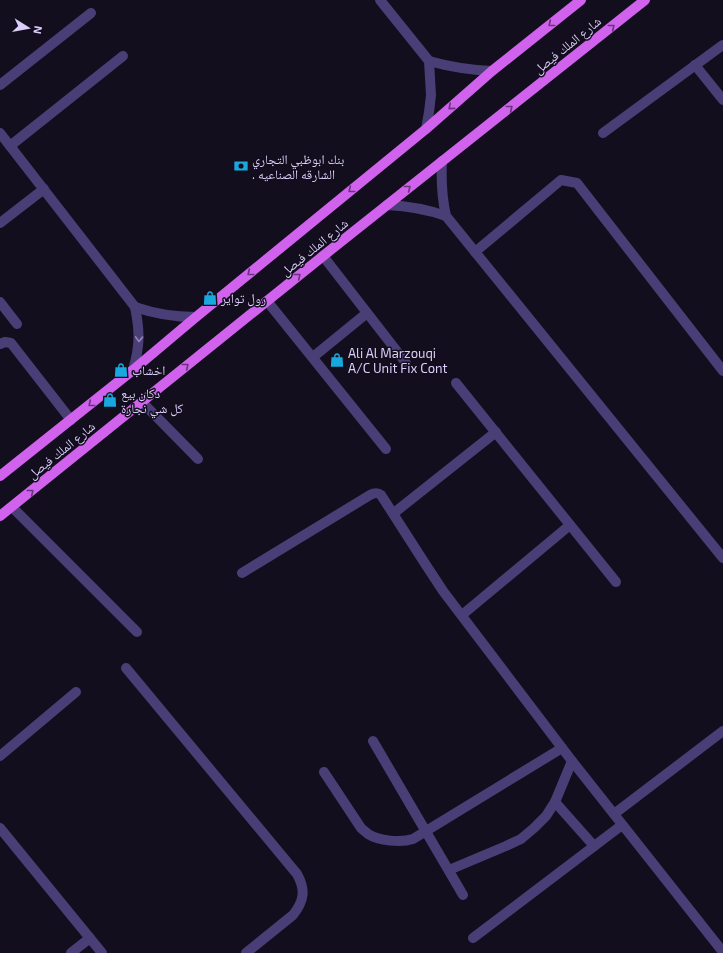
<svg xmlns="http://www.w3.org/2000/svg" width="723" height="953" font-family="'Exo 2','Noto Naskh Arabic',sans-serif">
	<rect width="100%" height="100%" fill="#130e1d"/>
	<g fill="none" stroke-linecap="round" stroke-linejoin="round">
		<g stroke="#4a3e77" stroke-width="10">
			<polyline points="380,0 429,61 431,95 429,112 426,129"/>
			<path d="M429 61C450 67 471 70 492 71"/>
			<polyline points="695,65 723,100"/>
			<polyline points="0,85 91,13"/>
			<path d="M0 133 135 307C140 332 140 346 133 370"/>
			<polyline points="603,133 720,47 723,45"/>
			<polyline points="10,146 123,56"/>
			<path d="M442 161C441 180 442 198 446 216L723 558"/>
			<path d="M387 205C409 206 426 209 446 216"/>
			<polyline points="0,223 44,189"/>
			<polyline points="475,252 561,180 577,183 723,371"/>
			<polyline points="323,256 406,363"/>
			<polyline points="267,301 386,449"/>
			<polyline points="0,302 17,324"/>
			<path d="M135 307C155 314 175 317 196 317"/>
			<polyline points="0,344 5,342 11,343 71,420"/>
			<polyline points="313,357 367,313"/>
			<polyline points="456,383 616,582"/>
			<polyline points="142,402 198,459"/>
			<polyline points="12,507 137,632"/>
			<polyline points="394,513 496,432"/>
			<path d="M242 573 370 495C374 493 377 492 381 495L424 562 443 591 572 761 723 952"/>
			<polyline points="462,615 570,525"/>
			<path d="M126 668 297 874C306 890 304 901 293 915L246 953"/>
			<polyline points="373,741 463,895"/>
			<polyline points="0,756 76,692"/>
			<path d="M324 772 361 828C363 830 366 832 368 834 379 841 401 843 413 839L562 748"/>
			<polyline points="555,802 594,846"/>
			<polyline points="614,814 723,731"/>
			<polyline points="0,828 102,953"/>
			<polyline points="449,870 506,846 521,839 534,828 546,816 555,802 572,761"/>
			<polyline points="473,938 622,825"/>
			<polyline points="71,953 90,938"/>
		</g>
		<g stroke="#d162ee" stroke-width="10">
			<polyline points="0,476 133,370 196,317 426,129 492,71 581,0"/>
			<polyline points="0,516 323,256 645,0"/>
		</g>
	</g>
	<defs><path id="oneway-chevron" d="M-2-3.5L2.5 0L-2 3.5" fill="none" stroke-width="1.6" stroke-linecap="round" stroke-linejoin="round"/></defs>
	<g stroke="#68347b">
		<use href="#oneway-chevron" transform="translate(551 24) rotate(141)"/>
		<use href="#oneway-chevron" transform="translate(612 27) rotate(-39)"/>
		<use href="#oneway-chevron" transform="translate(451 107) rotate(139)"/>
		<use href="#oneway-chevron" transform="translate(510 108) rotate(-39)"/>
		<use href="#oneway-chevron" transform="translate(408 188) rotate(-38)"/>
		<use href="#oneway-chevron" transform="translate(351 190) rotate(141)"/>
		<use href="#oneway-chevron" transform="translate(250 273) rotate(141)"/>
		<use href="#oneway-chevron" transform="translate(298 276) rotate(-39)"/>
		<use href="#oneway-chevron" transform="translate(186 366) rotate(-39)"/>
		<use href="#oneway-chevron" transform="translate(91 404) rotate(141)"/>
		<use href="#oneway-chevron" transform="translate(31 492) rotate(-39)"/>
	</g>
	<use stroke="#9286b8" href="#oneway-chevron" transform="translate(139 339) rotate(92)"/>
	<defs>
		<symbol id="bank-bare" viewBox="-9 -9 18 18"><path d="M-6-4H6V4H-6ZM0-2.3a2.3 2.3 0 1 0 0 4.6a2.3 2.3 0 1 0 0-4.6Z" fill="#18a8dd" stroke="#130e1d" stroke-width="2.5" paint-order="stroke"/></symbol>
		<symbol id="shop-bare" viewBox="-9 -9 18 18"><path d="M-5-2.5h2.3a2.7 3.5 0 0 1 5.4 0H5L5.5 6h-11ZM-1.5-2.5h3a1.5 2.3 0 0 0-3 0Z" fill="#18a8dd" stroke="#130e1d" stroke-width="2.5" paint-order="stroke"/></symbol>
	</defs>
	<g fill-rule="evenodd">
		<use href="#bank-bare" x="231" y="156" width="20" height="20"/>
		<use href="#shop-bare" x="200" y="288" width="20" height="20"/>
		<use href="#shop-bare" x="327" y="350" width="20" height="20"/>
		<use href="#shop-bare" x="111" y="360" width="20" height="20"/>
		<use href="#shop-bare" x="100" y="390" width="20" height="20"/>
	</g>
	<g text-anchor="middle" stroke-width="3" stroke-linejoin="round" paint-order="stroke">
		<g font-size="13" fill="#dbcffa" stroke="#130e1d">
			<text transform="translate(567 45) rotate(-39)" y="5">شارع الملك فيصل</text>
			<text transform="translate(314 247) rotate(-39)" y="5">شارع الملك فيصل</text>
			<text transform="translate(61 450) rotate(-39)" y="5">شارع الملك فيصل</text>
		</g>
		<g font-size="13" fill="#dbcffa" stroke="#130e1d" text-anchor="start">
			<text x="252" y="164">بنك ابوظبي التجاري<tspan x="252" dy="15">. الشارقه الصناعيه</tspan></text>
			<text x="221" y="303">رول تواير</text>
			<text x="348" y="358">Ali Al Marzouqi<tspan x="348" dy="15">A/C Unit Fix Cont</tspan></text>
			<text x="132" y="375">اخشاب</text>
			<text x="121" y="398">دكان بيع<tspan x="121" dy="15">كل شي نجارة</tspan></text>
		</g>
	</g>
	<g transform="translate(28 28) rotate(101)" stroke="#130e1d" stroke-width="3" paint-order="stroke">
	<path d="M0-3L7 15L0 10L-7 15Z" fill="#dbcffa"/>
	<text y="-6" font-size="11" font-weight="bold" text-anchor="middle" fill="#dbcffa">N</text>
	</g>
</svg>
